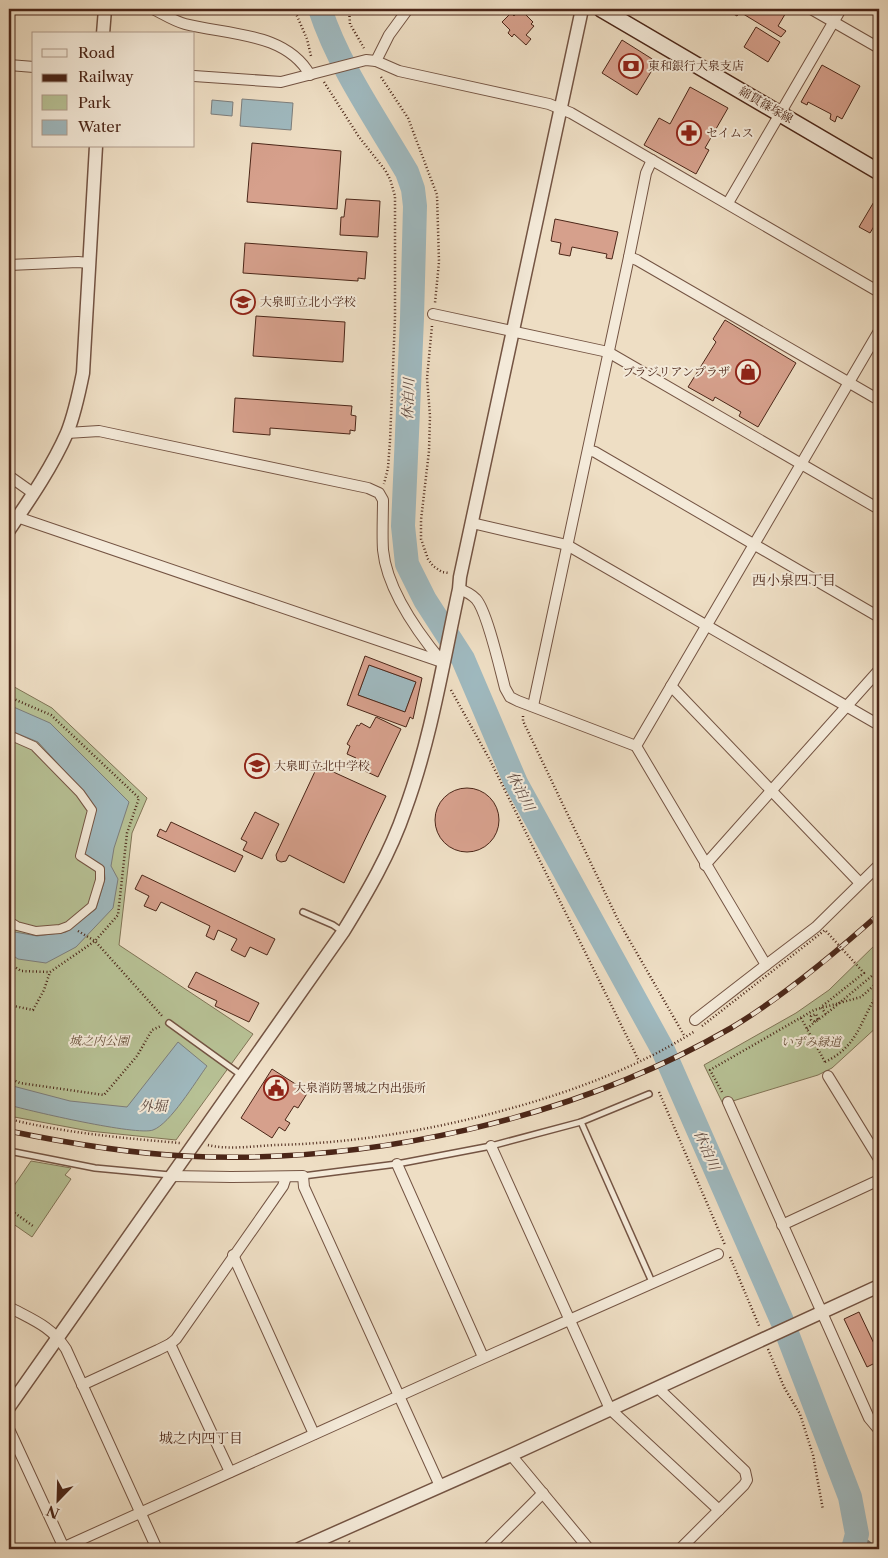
<svg xmlns="http://www.w3.org/2000/svg" width="888" height="1558" font-family="'Libre Caslon Text','Noto Serif JP',serif">
	<rect width="100%" height="100%" fill="#eedec4"/>
	<filter id="stains"><feTurbulence type="fractalNoise" baseFrequency=".004" numOctaves="4"/><feColorMatrix values="0 0 0 0 .2 0 0 0 0 .09 0 0 0 0 .02 0 0 0 .5 -.17"/></filter>
	<radialGradient id="worn" r=".72"><stop offset=".6" stop-color="#630" stop-opacity="0"/><stop offset="1" stop-color="#630" stop-opacity=".3"/></radialGradient>
	<g fill="#b7c195" stroke="#817456">
		<polygon points="9,684 52,708 147,798 132,833 119,945 253,1034 176,1140 89,1131 9,1116"/>
		<polygon points="879,941 879,1025 832,1068 818,1075 723,1104 704,1065 796,1013 829,990"/>
		<polygon points="31,1161 71,1168 65,1175 71,1179 32,1237 9,1221 9,1193"/>
	</g>
	<g fill="#9fb9bf" stroke="#7d7e7c">
		<polygon points="242,99 293,103 291,130 240,126"/>
		<polygon points="212,100 233,102 232,116 211,114"/>
		<polygon points="369,665 416,682 405,712 358,695"/>
		<polygon points="9,705 50,723 129,802 114,848 111,866 118,879 113,908 76,947 46,963 18,959 9,953 9,928 15,932 37,936 66,932 96,909 105,879 104,867 83,854 96,809 82,790 38,742 9,730"/>
		<path d="M178 1042 207 1066C196 1081 170 1124 153 1130 137 1136 30 1111 9 1105V1085L70 1101 127 1107Z"/>
	</g>
	<g fill="none" stroke-linecap="round" stroke-linejoin="round">
		<polyline stroke="#7d7e7c" stroke-width="4" points="857,1534 877,1549"/>
		<path stroke="#9fb9bf" stroke-width="24" d="M320 9C339 67 376 119 407 172L413 189 415 206 412 318 403 526 407 564 425 600 463 659 516 783 663 1050 783 1323 850 1497 857 1534 853 1549"/>
	</g>
	<g fill="#d6a08c" stroke="#4b2618" fill-rule="evenodd">
		<polygon points="520,9 533,22 531,24 534,26 526,35 531,39 526,45 514,34 512,37 508,33 510,30 502,22 511,13 514,16"/>
		<polygon points="732,9 784,9 787,11 778,26 786,31 781,37 740,12 737,16 730,12"/>
		<polygon points="756,27 780,42 768,62 744,47"/>
		<polygon points="622,40 657,62 637,95 602,73"/>
		<polygon points="822,65 860,86 842,119 837,116 835,122 830,119 831,114 808,102 807,105 801,102"/>
		<polygon points="690,87 728,108 705,148 709,150 696,174 644,145 659,118 670,124"/>
		<polygon points="252,143 341,151 337,209 247,202"/>
		<polygon points="346,199 380,201 378,237 340,235 341,217 344,217"/>
		<polygon points="875,200 879,202 879,218 870,233 859,227"/>
		<polygon points="555,219 618,232 612,259 606,258 607,254 572,247 570,256 559,254 561,243 551,241"/>
		<polygon points="245,243 367,252 365,279 358,278 358,281 243,273"/>
		<polygon points="256,316 345,322 343,362 253,356"/>
		<polygon points="725,320 796,363 758,427 739,416 741,412 715,397 713,401 688,387 716,342 713,339"/>
		<polygon points="235,398 352,406 351,415 356,416 355,431 350,430 350,434 270,428 270,435 233,432"/>
		<path d="M365 656 422 678 413 719 410 717 406 727 347 705ZM369 665 416 682 405 712 358 695Z"/>
		<polygon points="376,717 401,729 378,777 352,765 356,758 347,754 350,746 347,744 357,725 359,726 361,723 370,728"/>
		<polygon points="318,765 386,796 344,883 289,855 286,861 281,862 277,860 276,855"/>
		<circle cx="467" cy="820" r="32"/>
		<polygon points="255,812 279,824 262,859 243,850 247,842 241,839"/>
		<polygon points="171,822 243,856 235,872 157,836 160,829 166,832"/>
		<polygon points="142,875 275,939 267,955 250,947 245,957 231,950 237,939 218,930 214,940 206,936 210,926 161,902 156,911 144,906 149,896 135,889"/>
		<polygon points="196,972 259,1003 249,1022 215,1006 217,1001 188,987"/>
		<polygon points="272,1069 308,1092 298,1108 294,1106 285,1120 290,1123 285,1131 279,1127 272,1138 241,1118"/>
		<polygon points="859,1312 879,1354 879,1361 867,1367 844,1319"/>
	</g>
	<g fill="none" stroke-linecap="round" stroke-linejoin="round">
		<defs>
			<g id="service">
				<polyline points="303,912 333,925 343,932"/>
				<polyline points="169,1023 241,1075"/>
				<polyline points="581,1122 652,1282"/>
				<polyline points="9,1151 95,1168 170,1175"/>
				<polyline points="303,1176 397,1164 491,1146 581,1122 649,1094"/>
			</g>
			<polyline id="pedestrian" points="9,735 34,746 80,793 92,810 80,856 100,869 100,880 92,906 68,926 60,929 36,931 17,926 9,921"/>
			<g id="minor">
				<path d="M153 9C163 14 174 21 185 24 228 35 286 32 310 75"/>
				<polyline points="811,9 879,48"/>
				<polyline points="376,61 389,35 408,9"/>
				<polyline points="9,65 34,67"/>
				<polyline points="194,76 281,82 366,60 376,61 399,71 549,104 571,113 879,292"/>
				<polyline points="728,203 841,9"/>
				<polyline points="629,257 637,260 879,400"/>
				<polyline points="9,265 78,262 89,263"/>
				<polyline points="433,314 608,352 879,509"/>
				<path d="M67 433 99 431 368 488 379 493 383 500C383 516 382 534 383 550 387 590 418 633 443 663"/>
				<polyline points="588,450 595,452 879,617"/>
				<polyline points="9,476 33,493"/>
				<polyline points="17,517 442,662"/>
				<polyline points="472,523 567,545 879,725"/>
				<path d="M459 589C465 591 471 594 476 599 487 611 500 669 505 688L510 697 518 701 636 746 766 965 816 927 879 865"/>
				<polyline points="671,686 860,883"/>
				<polyline points="533,706 629,257 646,173 652,160"/>
				<polyline points="636,746 879,331"/>
				<polyline points="705,865 879,670"/>
				<polyline points="695,1020 766,965"/>
				<polyline points="828,1076 879,1159"/>
				<polyline points="728,1102 869,1418 879,1430"/>
				<polyline points="491,1146 610,1409 719,1510"/>
				<polyline points="397,1164 483,1357"/>
				<polyline points="171,1176 231,1177 303,1176 304,1187 440,1486"/>
				<polyline points="782,1225 879,1180"/>
				<polyline points="233,1255 314,1434"/>
				<path d="M9 1307C33 1320 51 1326 66 1349L157 1549"/>
				<polyline points="170,1344 230,1472"/>
				<polyline points="82,1385 158,1350 170,1344 176,1339 283,1186 286,1177"/>
				<polyline points="658,1388 745,1471 747,1480 744,1485 682,1547"/>
				<polyline points="9,1429 64,1548"/>
				<polyline points="511,1455 589,1549"/>
				<path d="M60 1549C279 1449 498 1351 718 1254"/>
				<polyline points="487,1549 543,1493"/>
			</g>
			<g id="tertiary">
				<polyline points="103,34 105,9"/>
				<path d="M9 530C30 499 52 467 67 433 75 413 79 393 83 373L96 146"/>
				<path d="M9 1407 343 932C367 893 390 854 405 810 431 739 443 663 459 589L460 577 582 9"/>
				<polyline points="299,1549 511,1455 879,1286"/>
			</g>
			<polyline id="secondary" points="601,9 879,172"/>
		</defs>
		<use href="#service" stroke="#745443" stroke-width="8"/>
		<use href="#pedestrian" stroke="#745443" stroke-width="10"/>
		<use href="#minor" stroke="#745443" stroke-width="12"/>
		<use href="#tertiary" stroke="#745443" stroke-width="15"/>
		<use href="#secondary" stroke="#4b2618" stroke-width="18"/>
		<g stroke="#4b2618" stroke-width="2.5" stroke-dasharray="1 2.5" stroke-linecap="butt">
			<polyline points="294,9 307,39 311,56"/>
			<polyline points="349,9 350,24 364,48"/>
			<polyline points="381,77 408,118 437,195 439,262 435,303"/>
			<polyline points="324,82 359,137 385,170 390,179 395,196 395,318 390,441 388,468 384,484"/>
			<polyline points="432,326 427,378 430,416 429,451 421,520 421,539 428,559 433,566 442,572 449,573"/>
			<polyline points="451,690 491,762 639,1061"/>
			<polyline points="9,697 51,715 139,798 127,833 118,915 95,941 50,972 21,971 9,963"/>
			<polyline points="523,716 523,721 619,922 685,1037"/>
			<polyline points="78,931 95,941 163,1017"/>
			<polyline points="9,1005 33,1010 44,990 50,972"/>
			<polyline points="801,1018 825,1062"/>
			<polyline points="807,1029 818,1019"/>
			<path d="M825 1062C860 1045 859 1021 879 992"/>
			<polyline points="9,1078 20,1083 104,1095 137,1056 152,1030 161,1026"/>
			<polyline points="659,1092 725,1245"/>
			<polyline points="722,1092 710,1070 814,1010 861,997 879,981"/>
			<path d="M9 1119C65 1133 123 1138 180 1143"/>
			<path d="M208 1145C226 1150 257 1146 276 1145 363 1143 449 1127 533 1102 589 1085 645 1063 695 1031"/>
			<polyline points="9,1209 33,1226"/>
			<polyline points="730,1257 760,1328"/>
			<polyline points="768,1349 784,1387 800,1414 813,1455 823,1510"/>
			<polyline points="349,1541 356,1549"/>
		</g>
		<use href="#service" stroke="#f4ead9" stroke-width="5"/>
		<use href="#pedestrian" stroke="#f4ead9" stroke-width="8"/>
		<use href="#minor" stroke="#f4ead9" stroke-width="10"/>
		<use href="#tertiary" stroke="#f4ead9" stroke-width="12"/>
		<use href="#secondary" stroke="#f4ead9" stroke-width="15"/>
		<defs>
			<path id="rail" d="M9 1131C67 1143 126 1153 185 1156 367 1165 572 1120 731 1028 784 996 833 955 879 914"/>
		</defs>
		<use href="#rail" stroke="#4b2618" stroke-width="5.5"/>
		<use href="#rail" stroke="#f4ead9" stroke-width="4" stroke-dasharray="11" stroke-linecap="butt"/>
		<g stroke="#4b2618" stroke-width="2.5" stroke-dasharray="1 2.5" stroke-linecap="butt">
			<polyline points="818,1019 816,1014 811,1016 811,1020 815,1022 826,1014"/>
			<polyline points="702,1026 825,930 864,973 821,1007 826,1014 879,970"/>
		</g>
	</g>
	<defs>
		<symbol id="bank-ring" viewBox="-11 -11 22 22"><circle r="9.5" fill="#f4ead9" stroke="#8f2418" stroke-width="1.5"/><path d="M-6-4H6V4H-6ZM0-2.3a2.3 2.3 0 1 0 0 4.6a2.3 2.3 0 1 0 0-4.6Z" fill="#8f2418"/></symbol>
		<symbol id="pharmacy-ring" viewBox="-11 -11 22 22"><circle r="9.5" fill="#f4ead9" stroke="#8f2418" stroke-width="1.5"/><path d="M-2-6h4v4h4v4h-4v4h-4v-4h-4v-4h4Z" fill="#8f2418"/></symbol>
		<symbol id="school-ring" viewBox="-11 -11 22 22"><circle r="9.5" fill="#f4ead9" stroke="#8f2418" stroke-width="1.5"/><path d="M0-5L7-2L0 1L-7-2ZM-4 1L0 2.5L4 1V4Q0 6-4 4Z" fill="#8f2418"/></symbol>
		<symbol id="shop-ring" viewBox="-11 -11 22 22"><circle r="9.5" fill="#f4ead9" stroke="#8f2418" stroke-width="1.5"/><path d="M-5-2.5h2.3a2.7 3.5 0 0 1 5.4 0H5L5.5 6h-11ZM-1.5-2.5h3a1.5 2.3 0 0 0-3 0Z" fill="#8f2418"/></symbol>
		<symbol id="civic-ring" viewBox="-11 -11 22 22"><circle r="9.5" fill="#f4ead9" stroke="#8f2418" stroke-width="1.5"/><path d="M-.6-6.5H3V-4.5H.6V-3L4-1V1h2V6H-6V1h2V-1L-.6-3ZM-1.2 2.5V6h2.4V2.5Z" fill="#8f2418"/></symbol>
	</defs>
	<g fill-rule="evenodd">
		<use href="#bank-ring" x="617" y="52" width="28" height="28"/>
		<use href="#pharmacy-ring" x="675" y="119" width="28" height="28"/>
		<use href="#school-ring" x="229" y="288" width="28" height="28"/>
		<use href="#shop-ring" x="734" y="358" width="28" height="28"/>
		<use href="#school-ring" x="243" y="752" width="28" height="28"/>
		<use href="#civic-ring" x="262" y="1074" width="28" height="28"/>
	</g>
	<g text-anchor="middle" stroke-width="4" stroke-linejoin="round" paint-order="stroke">
		<g font-size="12" fill="#4b2618" stroke="#f4ead9" text-anchor="start">
			<text x="648" y="70">東和銀行大泉支店</text>
			<text x="706" y="137">セイムス</text>
			<text x="260" y="306">大泉町立北小学校</text>
			<text x="730" y="376" text-anchor="end">ブラジリアンプラザ</text>
			<text x="274" y="770">大泉町立北中学校</text>
			<text x="294" y="1092">大泉消防署城之内出張所</text>
		</g>
		<g font-size="12" fill="#4b2618" stroke="#f4ead9">
			<text transform="translate(766 105) rotate(30)" y="4">綿貫篠塚線</text>
		</g>
		<g font-size="12" font-style="italic" fill="#664d37" stroke="#f4ead9">
			<text x="99" y="1045">城之内公園</text>
			<text x="811" y="1046">いずみ緑道</text>
		</g>
		<g font-size="14" font-style="italic" fill="#604b42" stroke="#f4ead9">
			<text transform="translate(408 399) rotate(-88)" y="5">休泊川</text>
			<text transform="translate(521 791) rotate(63)" y="5">休泊川</text>
			<text x="153" y="1111">外堀</text>
			<text transform="translate(707 1150) rotate(66)" y="5">休泊川</text>
		</g>
		<g font-size="14" fill="#4b2618" stroke="#f4ead9">
			<text x="794" y="585">西小泉四丁目</text>
			<text x="201" y="1443">城之内四丁目</text>
		</g>
	</g>
	<rect width="888" height="1558" fill="none" stroke="#eedec4" stroke-width="30"/>
	<rect x="10" y="10" width="868" height="1538" fill="none" stroke="#4b2618" stroke-width="2.5"/>
	<rect x="15" y="15" width="858" height="1528" fill="none" stroke="#4b2618"/>
	<rect x="32" y="32" width="162" height="115" fill="#f4ead9" stroke="#b09c8c"/>
	<rect x="42" y="49" width="25" height="8" fill="#f4ead9" stroke="#b09c8c"/>
	<text x="78" y="58" font-size="15" fill="#4b2618">Road</text>
	<rect x="42" y="74" width="25" height="8" fill="#4b2618" stroke="#b09c8c"/>
	<text x="78" y="82" font-size="15" fill="#4b2618">Railway</text>
	<rect x="42" y="95" width="25" height="15" fill="#b7c195" stroke="#b09c8c"/>
	<text x="78" y="108" font-size="15" fill="#4b2618">Park</text>
	<rect x="42" y="120" width="25" height="15" fill="#9fb9bf" stroke="#b09c8c"/>
	<text x="78" y="132" font-size="15" fill="#4b2618">Water</text>
	<g transform="translate(58 1500) rotate(203)" stroke="#f4ead9" stroke-width="4" paint-order="stroke">
	<path d="M0-4L9 19L0 12L-9 19Z" fill="#4b2618"/>
	<text y="-8" font-size="14" font-weight="bold" text-anchor="middle" fill="#4b2618">N</text>
	</g>
	<rect width="100%" height="100%" filter="url(#stains)"/>
	<rect width="100%" height="100%" fill="url(#worn)"/>
</svg>
